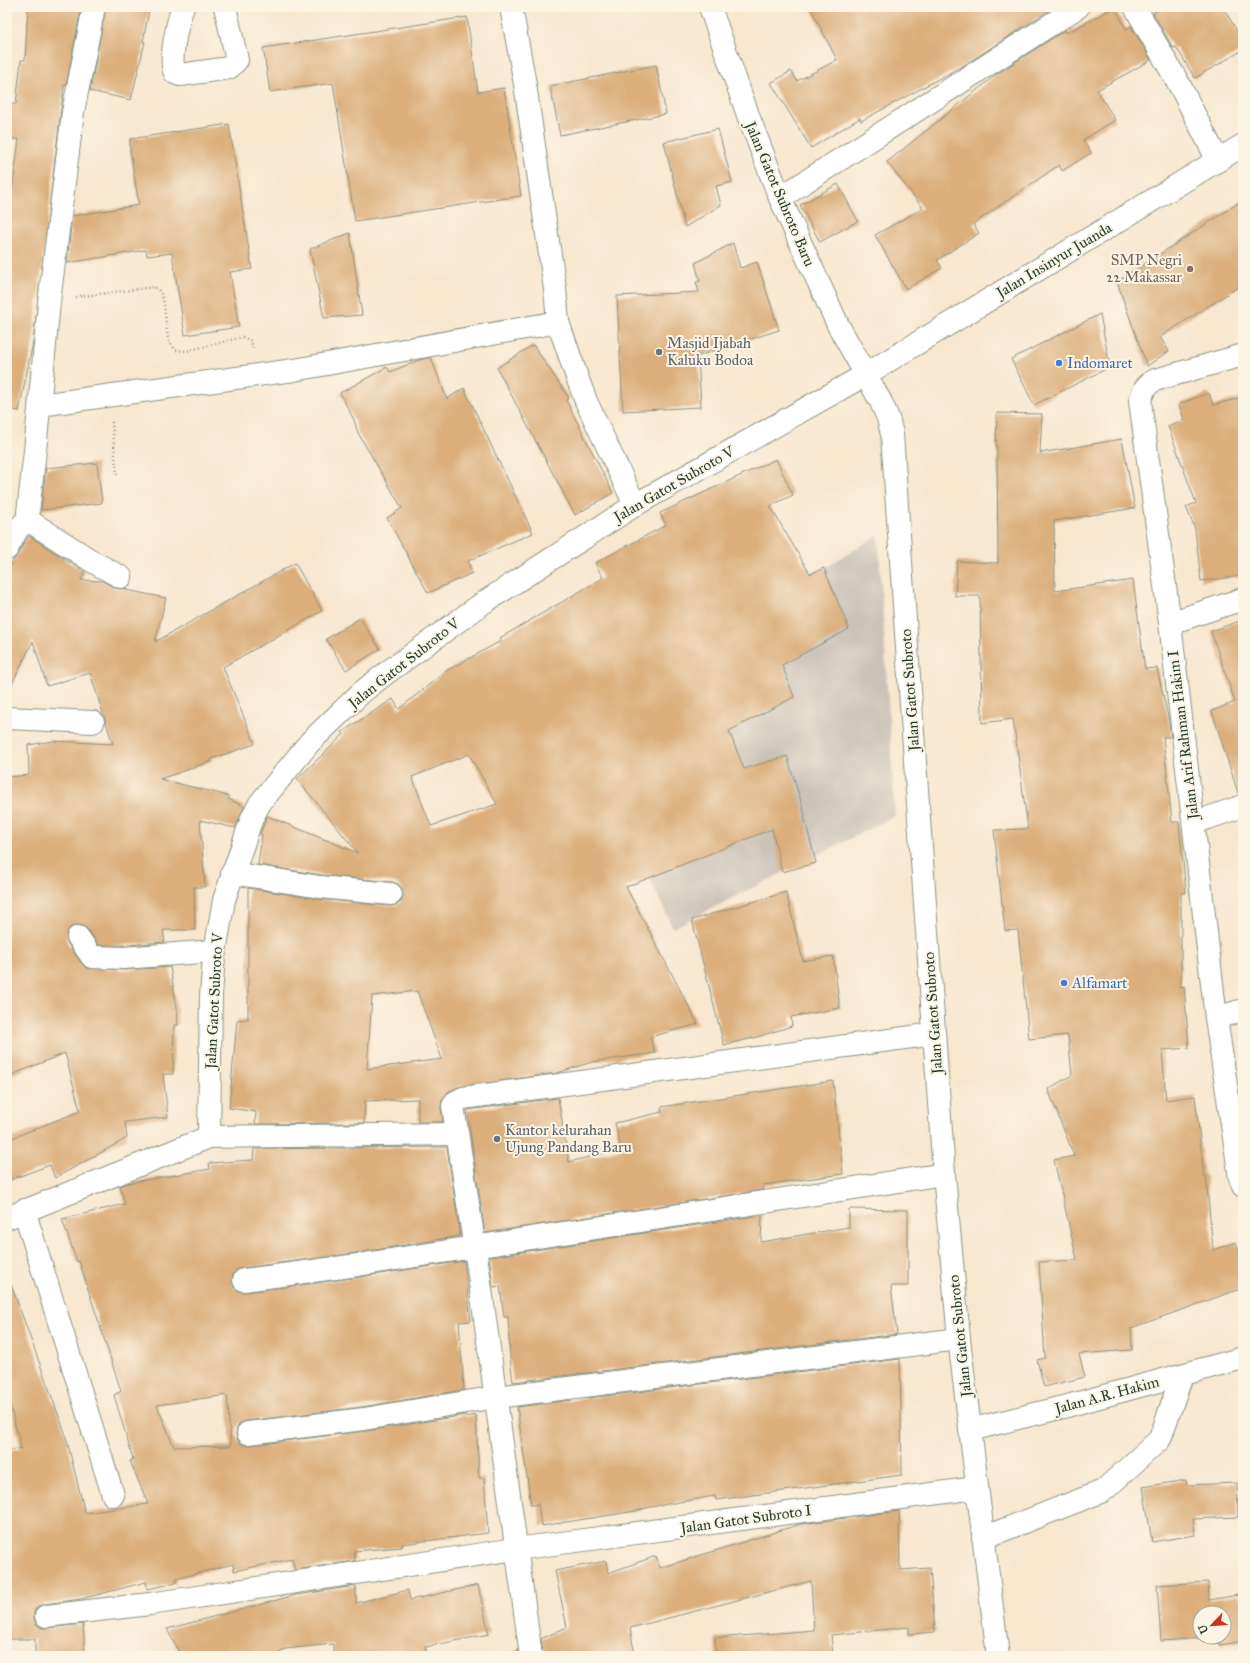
<svg xmlns="http://www.w3.org/2000/svg" width="1250" height="1663" font-family="'IM FELL Great Primer',serif">
	<rect width="100%" height="100%" fill="#fcf5e5"/>
	<filter id="ink" filterUnits="userSpaceOnUse"><feTurbulence type="fractalNoise" baseFrequency=".025" numOctaves="2"/><feDisplacementMap in="SourceGraphic" scale="8" xChannelSelector="R" yChannelSelector="G"/><feConvolveMatrix kernelMatrix="1 2 1 2 8 2 1 2 1" color-interpolation-filters="sRGB"/></filter>
	<filter id="wash" filterUnits="userSpaceOnUse"><feTurbulence type="fractalNoise" baseFrequency=".012" numOctaves="4" result="noise"/><feDisplacementMap in="SourceGraphic" scale="16" xChannelSelector="R" yChannelSelector="G"/><feGaussianBlur stdDeviation="0.9" result="paint"/><feColorMatrix in="noise" values="0 0 0 0 0 0 0 0 0 0 0 0 0 0 0 0 0 1.4 0 .05"/><feComposite in="paint" operator="in"/></filter>
	<g filter="url(#wash)">
		<rect width="100%" height="100%" fill="#f7e7cf"/>
		<polygon fill="#cbc3b8" points="878,535 895,816 673,928 586,746 552,713 825,568"/>
		<g id="blocks">
			<g fill="#dbae7c" fill-rule="evenodd">
				<polygon points="28,7 81,7 66,86 64,85 33,342 19,411 7,409 7,206 10,207 19,139 7,139 7,104 16,104 21,60 25,60"/>
				<polygon points="106,7 132,7 149,10 143,42 145,42 131,100 90,91"/>
				<polygon points="810,7 1050,7 1051,9 966,64 861,121 860,118 811,148 771,83 791,71 797,81 837,60"/>
				<polygon points="1115,7 1126,29 1131,26 1151,60 1097,90 1115,120 1083,140 1091,153 1062,171 1059,165 973,224 979,233 937,260 942,268 906,289 875,235 923,208 887,162 997,74 1065,30 1067,33"/>
				<polygon points="1163,7 1223,7 1243,41 1243,50 1195,78 1176,47 1173,48 1153,13"/>
				<polygon points="467,17 478,92 504,88 521,196 355,221 333,83 270,92 263,48"/>
				<polygon points="656,65 666,114 560,135 550,86"/>
				<polygon points="229,124 252,269 230,272 239,327 185,335 172,253 147,256 146,250 67,263 72,216 139,205 130,150 130,139"/>
				<polygon points="718,129 732,182 716,186 721,205 685,227 664,142"/>
				<polygon points="838,184 858,221 820,242 800,205"/>
				<polygon points="1243,200 1243,284 1160,337 1169,351 1147,366 1117,282"/>
				<polygon points="350,233 362,315 324,318 310,249"/>
				<polygon points="733,243 740,268 757,262 779,330 698,356 701,407 623,411 617,296 699,292 696,282 700,281 695,263"/>
				<polygon points="1100,314 1110,367 1034,405 1011,359"/>
				<polygon points="533,345 569,398 566,400 613,493 575,515 497,368"/>
				<polygon points="431,358 447,399 464,388 533,533 468,561 472,573 428,593 387,518 402,508 358,433 354,420 340,393 387,367 390,372 419,360"/>
				<polygon points="1209,393 1213,405 1243,397 1243,576 1201,581 1195,529 1186,507 1196,503 1168,426 1184,420 1179,404"/>
				<polygon points="997,413 1042,414 1040,453 1122,439 1135,508 1054,521 1055,591 1133,580 1145,669 1157,668 1168,717 1171,737 1163,737 1172,822 1179,822 1186,893 1181,893 1181,987 1184,986 1189,1048 1162,1050 1166,1100 1195,1096 1204,1176 1206,1176 1213,1250 1236,1242 1243,1263 1243,1288 1131,1328 1132,1350 1079,1354 1085,1377 1044,1387 1037,1360 1045,1358 1039,1262 1077,1260 1054,1160 1074,1156 1048,1089 1072,1075 1068,1035 1029,1039 1018,930 1005,931 994,830 1028,829 1013,719 982,723 980,596 955,596 957,561 998,563 997,446 996,446"/>
				<path d="M776 459 793 495 770 506 810 574 824 568 849 629 782 665 794 697 729 731 744 769 787 756 805 815 804 816 816 863 782 872 772 829 626 887 698 1024 650 1037 655 1053 592 1062 557 1073 458 1087 449 1091 442 1100 441 1108 443 1122H418V1099L365 1101 364 1123 255 1124 256 1112 229 1108 237 1020 248 1019V888L319 899 390 906 396 905 401 902 403 896 402 889 398 884 392 882 322 875 258 865 262 835 260 834 267 816 358 853 297 779 344 734 342 732 393 699 399 709 446 671 501 641 500 638 603 578 595 563 666 525 660 513ZM469 754 497 804 431 826 412 777ZM417 991 442 1059 367 1069 372 996Z"/>
				<polygon points="97,463 102,503 41,510 46,468"/>
				<polygon points="29,536 85,572 81,580 102,581 115,588 121,589 126,588 126,590 166,598 155,642 295,563 322,611 223,667 255,744 211,759 212,761 160,779 229,796 228,799 244,806 235,828 200,820 205,887 194,887 195,930 163,930 165,942 124,945 99,945 88,930 83,926 77,925 71,927 67,932 66,938 68,944 82,964 86,968 124,970 170,967 177,1008 178,1025 174,1025 173,1074 163,1074 168,1117 125,1122 127,1138 55,1178 50,1165 7,1181 7,1140 80,1111 65,1053 7,1077 7,777 29,775 28,745 53,741 113,744 90,673 47,686 33,641 7,694 7,571"/>
				<polygon points="360,618 380,649 346,670 326,639"/>
				<polygon points="1243,620 1243,792 1238,793 1212,711 1235,702 1211,631"/>
				<polygon points="786,892 803,961 833,956 840,1008 791,1017 792,1026 757,1037 724,1045 692,920"/>
				<polygon points="833,1081 843,1174 763,1185 763,1190 485,1233 467,1110 558,1098 569,1162 621,1149 615,1123 662,1112 661,1107"/>
				<path d="M447 1147 460 1236 356 1253 242 1268 236 1270 232 1276V1281L234 1288 240 1292H246L360 1277 464 1261 471 1321 459 1322 464 1390 362 1407 246 1421 240 1423 237 1428 236 1434 238 1441 243 1445H250L366 1431 466 1415V1417L476 1415 479 1478H484L488 1533 402 1544V1547L354 1551 355 1561 295 1570 292 1559 234 1571 233 1564 176 1579V1583L147 1589 146 1582 81 1599 45 1604 38 1606 34 1611V1618L36 1624 41 1628H47L83 1624 85 1656H35V1639H7V1451L21 1448 7 1393V1283L10 1282 65 1433 85 1513 148 1504 130 1461 133 1459 114 1395 121 1391 79 1261 77 1262 62 1219 125 1204 120 1186 128 1183 210 1169 209 1163 253 1160 254 1149ZM227 1395 231 1446 174 1447 157 1405Z"/>
				<polygon points="849,1209 908,1210 908,1286 891,1286 897,1334 513,1382 510,1357 508,1317 504,1317 500,1286 493,1287 489,1257 762,1215 761,1242 849,1227"/>
				<polygon points="900,1359 902,1475 716,1500 715,1496 650,1507 636,1511 541,1526 538,1504 531,1505 517,1407"/>
				<polygon points="1186,1480 1187,1485 1237,1483 1238,1517 1193,1519 1195,1535 1152,1542 1143,1487"/>
				<polygon points="899,1511 900,1570 930,1568 935,1632 909,1634 909,1627 831,1635 833,1656 716,1656 715,1638 814,1630 811,1581 630,1628 635,1656 543,1656 541,1639 567,1627 555,1571 606,1561 608,1573 656,1556 660,1568 801,1524"/>
				<path d="M1208 1582 1209 1600 1239 1595 1243 1618V1641L1220 1645 1219 1637 1161 1641 1157 1585ZM1200 1613H1224V1637H1200Z"/>
				<polygon points="478,1585 489,1634 425,1647 427,1656 334,1656 333,1644 285,1649 275,1656 181,1656 167,1629 296,1595 356,1586 356,1603 408,1590 410,1600"/>
				<polygon points="518,1650 518,1656 504,1656"/>
			</g>
		</g>
	</g>
	<g filter="url(#ink)">
		<use href="#blocks" fill-opacity="0" stroke="#8b9282" stroke-width="1"/>
		<g fill="none" stroke-linecap="round" stroke-linejoin="round">
			<defs>
				<g id="minor">
					<polyline points="94,7 73,112 49,302 35,451 28,512 28,519 34,524 95,563 121,577"/>
					<path d="M183 7C178 20 168 62 175 73L180 75 229 68 237 60 225 7"/>
					<polyline points="511,7 525,84 555,289 558,322 578,380 586,401 635,505"/>
					<polyline points="710,7 749,118 780,198 838,325 881,402 888,418 892,434 944,1174 959,1339 998,1656"/>
					<polyline points="1135,7 1180,86 1218,161"/>
					<polyline points="780,198 1078,7"/>
					<path d="M1243 355 1155 380C1145 385 1143 391 1140 401L1170 623 1216 1018 1240 1178 1243 1186"/>
					<polyline points="40,405 294,370 558,322"/>
					<polyline points="7,549 17,530 28,519"/>
					<polyline points="1170,623 1243,599"/>
					<polyline points="7,718 93,722"/>
					<polyline points="1193,823 1243,806"/>
					<polyline points="232,873 320,887 391,894"/>
					<polyline points="78,937 92,957 124,958 214,951"/>
					<polyline points="1216,1018 1243,1010"/>
					<polyline points="209,1137 211,995 214,957 224,900 252,818 260,803 310,742 362,692 385,674 483,603 635,505 865,375 1243,145"/>
					<polyline points="24,1210 113,1495"/>
					<polyline points="7,1218 209,1137 457,1134"/>
					<polyline points="244,1280 358,1265 944,1174"/>
					<polyline points="970,1430 1067,1406 1243,1358"/>
					<polyline points="248,1433 364,1419 496,1397 959,1339"/>
					<polyline points="983,1538 1103,1491 1160,1439 1182,1375"/>
					<polyline points="46,1616 150,1604 516,1549 976,1488"/>
					<polyline points="531,1656 479,1275 453,1106 455,1102 463,1098 934,1034"/>
				</g>
			</defs>
			<use href="#minor" stroke="#8b9282" stroke-width="24"/>
			<g stroke="#8b9282" stroke-width="2.5" stroke-dasharray="1 3" stroke-linecap="butt">
				<path d="M76 297 154 287C169 293 163 330 170 343 172 345 174 348 176 350L187 351 243 337 251 341 253 349"/>
				<polyline points="112,422 117,477"/>
			</g>
			<use href="#minor" stroke="#fff" stroke-width="22"/>
		</g>
	</g>
	<circle fill="#8d6e63" stroke="#fcf5e5" stroke-width="1.5" cx="1190" cy="269" r="4"/>
	<g fill="#6b7280" stroke="#fcf5e5" stroke-width="1.5">
		<circle cx="659" cy="352" r="4"/>
		<circle cx="497" cy="1139" r="4"/>
	</g>
	<g fill="#3f7fe0" stroke="#fcf5e5" stroke-width="1.5">
		<circle cx="1059" cy="363" r="4"/>
		<circle cx="1064" cy="983" r="4"/>
	</g>
	<g text-anchor="middle" stroke-width="4" stroke-linejoin="round" paint-order="stroke">
		<g font-size="15" fill="#1f3d34" stroke="#fcf5e5">
			<text transform="translate(780 194) rotate(67)" y="5">Jalan Gatot Subroto Baru</text>
			<text transform="translate(1054 260) rotate(-31)" y="5">Jalan Insinyur Juanda</text>
			<text transform="translate(674 484) rotate(-30)" y="5">Jalan Gatot Subroto V</text>
			<text transform="translate(404 663) rotate(-38)" y="5">Jalan Gatot Subroto V</text>
			<text transform="translate(910 690) rotate(-94)" y="5">Jalan Gatot Subroto</text>
			<text transform="translate(1183 735) rotate(-97)" y="5">Jalan Arif Rahman Hakim I</text>
			<text transform="translate(214 1001) rotate(-87)" y="5">Jalan Gatot Subroto V</text>
			<text transform="translate(933 1013) rotate(-94)" y="5">Jalan Gatot Subroto</text>
			<text transform="translate(960 1336) rotate(-96)" y="5">Jalan Gatot Subroto</text>
			<text transform="translate(1107 1395) rotate(-15)" y="5">Jalan A.R. Hakim</text>
			<text transform="translate(746 1519) rotate(-8)" y="5">Jalan Gatot Subroto I</text>
		</g>
		<g font-size="15" fill="#785e54" stroke="#fcf5e5" text-anchor="end">
			<text x="1182" y="265">SMP Negri<tspan x="1182" dy="17">22 Makassar</tspan></text>
		</g>
		<g font-size="15" fill="#5b616d" stroke="#fcf5e5" text-anchor="start">
			<text x="667" y="348">Masjid Ijabah<tspan x="667" dy="17">Kaluku Bodoa</tspan></text>
			<text x="505" y="1135">Kantor kelurahan<tspan x="505" dy="17">Ujung Pandang Baru</tspan></text>
		</g>
		<g font-size="15" fill="#366cbe" stroke="#fcf5e5" text-anchor="start">
			<text x="1067" y="368">Indomaret</text>
			<text x="1072" y="988">Alfamart</text>
		</g>
	</g>
	<rect width="1250" height="1663" fill="none" stroke="#fcf5e5" stroke-width="24"/>
	<g transform="translate(1212 1625) rotate(245)"><circle r="19" fill="#fcf5e5" stroke="#a4ab9e"/>
	<path d="M0-3L7 15L0 10L-7 15Z" fill="#c8321e"/>
	<text y="-6" font-size="11" font-weight="bold" text-anchor="middle" fill="#1f3d34">U</text>
	</g>
</svg>
